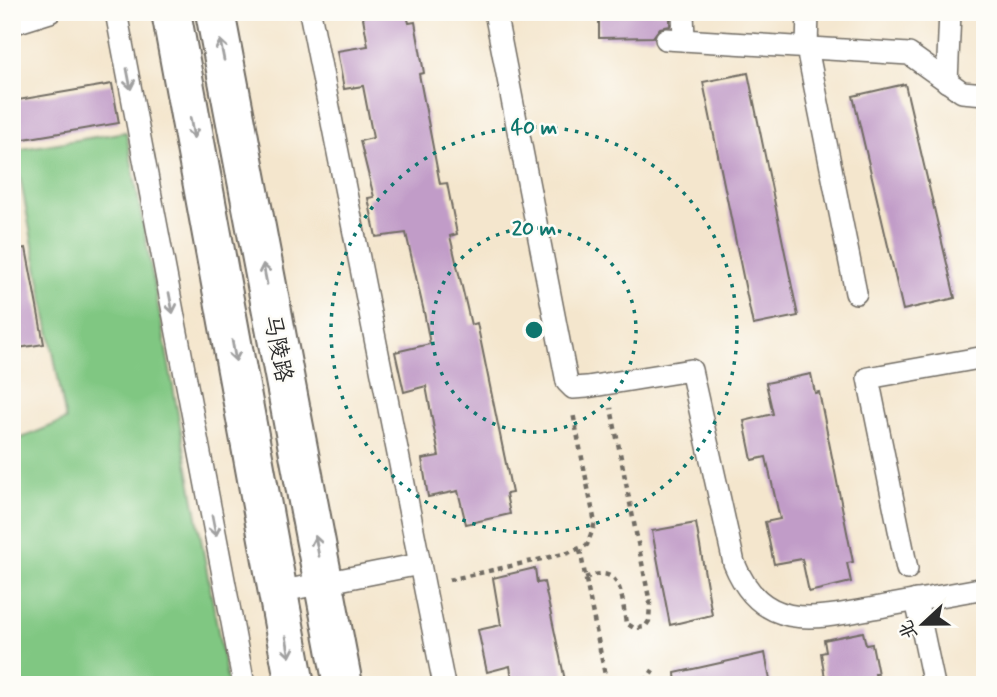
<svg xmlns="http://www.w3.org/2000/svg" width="997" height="697" font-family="Mynerve,'LXGW WenKai TC',sans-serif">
	<rect width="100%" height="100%" fill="#fdfcf7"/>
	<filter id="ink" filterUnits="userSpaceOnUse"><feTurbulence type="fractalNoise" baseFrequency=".0143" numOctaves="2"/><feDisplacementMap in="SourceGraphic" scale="14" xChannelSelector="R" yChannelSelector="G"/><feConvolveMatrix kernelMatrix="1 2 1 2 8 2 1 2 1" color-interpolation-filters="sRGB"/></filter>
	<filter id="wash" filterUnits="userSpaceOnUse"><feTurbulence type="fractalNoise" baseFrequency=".00686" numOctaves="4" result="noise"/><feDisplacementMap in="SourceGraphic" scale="28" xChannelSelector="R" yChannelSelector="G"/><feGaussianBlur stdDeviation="1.57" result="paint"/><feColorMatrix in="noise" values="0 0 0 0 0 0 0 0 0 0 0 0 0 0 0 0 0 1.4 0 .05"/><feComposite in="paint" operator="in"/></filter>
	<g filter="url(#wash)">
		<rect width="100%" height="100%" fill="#f4e6cd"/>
		<polygon fill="#80c782" stroke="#567956" stroke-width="2" points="126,132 228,685 12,685 12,442 66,420 15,150"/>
		<g id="blocks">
			<g fill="#c19cc8">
				<polygon points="362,12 406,12 409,23 415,22 424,73 419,74 440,184 447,183 457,234 450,236 471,325 477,323 512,493 506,494 510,514 466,524 458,491 428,497 422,459 439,456 426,386 404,392 395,352 430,344 424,312 406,233 376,237 368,198 374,197 360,141 373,138 363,86 344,89 337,51 368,46"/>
				<polygon points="599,12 670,12 670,26 660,28 653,37 599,38"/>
				<polygon points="748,73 798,316 753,325 703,82"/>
				<polygon points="112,84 119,123 12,141 12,101"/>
				<polygon points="905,84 955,298 903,310 853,96"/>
				<polygon points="26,248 44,344 12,349 12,250"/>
				<polygon points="811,374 815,393 819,392 853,562 847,563 851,582 809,592 802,559 774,564 765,522 780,519 766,457 752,460 744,421 773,414 766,383"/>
				<polygon points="696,523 712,615 670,625 652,531"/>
				<polygon points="535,568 537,583 544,582 566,685 513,685 510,666 487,672 478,630 501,625 493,578"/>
				<polygon points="863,632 866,645 872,644 878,674 875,674 877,685 826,685 821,653 826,652 824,640"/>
				<polygon points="765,653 771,685 676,685 675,673"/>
			</g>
		</g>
	</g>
	<g filter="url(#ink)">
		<use href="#blocks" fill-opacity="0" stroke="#716c64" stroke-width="2"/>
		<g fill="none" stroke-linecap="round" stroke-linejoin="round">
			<defs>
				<g id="service">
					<polyline points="116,12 244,685"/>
					<polyline points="310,12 444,685"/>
					<path d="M495 12 567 382 573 388 587 387 691 370 734 563C764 637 822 617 885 606 918 600 951 594 985 588"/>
					<polyline points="683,12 684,40"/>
					<polyline points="808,12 807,48 856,293"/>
					<polyline points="12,24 50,12"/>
					<polyline points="666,39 909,54 962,92 985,94"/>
					<polyline points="947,82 950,12"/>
					<polyline points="907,569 868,378 985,357"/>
					<polyline points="278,592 420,564"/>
					<polyline points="916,600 934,685"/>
				</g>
				<g id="tertiary">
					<polyline points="171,12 295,685"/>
					<polyline points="215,12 343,685"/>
				</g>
			</defs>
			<use href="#service" stroke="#716c64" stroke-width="24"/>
			<use href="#tertiary" stroke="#716c64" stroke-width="42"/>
			<g stroke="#716c64" stroke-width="4.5" stroke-dasharray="5 5" stroke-linecap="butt">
				<polyline points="580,550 607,685"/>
				<path d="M585 578C590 576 597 574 602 574 623 574 623 608 626 623L634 628 645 627 649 621 650 603 611 408"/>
				<polyline points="449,580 568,553 587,545 595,523 573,413"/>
				<polyline points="636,685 645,682 653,670"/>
			</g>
			<use href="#service" stroke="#fff" stroke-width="21"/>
			<use href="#tertiary" stroke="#fff" stroke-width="38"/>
		</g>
		<defs><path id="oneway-shaft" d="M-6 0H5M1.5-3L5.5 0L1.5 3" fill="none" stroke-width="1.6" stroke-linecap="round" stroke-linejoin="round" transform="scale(1.75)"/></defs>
		<g stroke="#a0a0a0">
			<use href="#oneway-shaft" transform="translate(222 50) rotate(-101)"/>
			<use href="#oneway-shaft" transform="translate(129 79) rotate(79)"/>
			<use href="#oneway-shaft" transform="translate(192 128) rotate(80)"/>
			<use href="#oneway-shaft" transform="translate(265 274) rotate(-101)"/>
			<use href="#oneway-shaft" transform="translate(171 303) rotate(79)"/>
			<use href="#oneway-shaft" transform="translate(234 351) rotate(80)"/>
			<use href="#oneway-shaft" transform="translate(214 526) rotate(79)"/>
			<use href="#oneway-shaft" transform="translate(317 546) rotate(-101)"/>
			<use href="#oneway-shaft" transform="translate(288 647) rotate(80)"/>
		</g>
	</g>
	<g fill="none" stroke="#0f766e" stroke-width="3.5" stroke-dasharray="3.5 7">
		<circle cx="534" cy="330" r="102"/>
		<circle cx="534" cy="330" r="203"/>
	</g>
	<g text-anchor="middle" stroke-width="5" stroke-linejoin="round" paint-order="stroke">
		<g font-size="23" fill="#2b2b2b" stroke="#fdfcf7">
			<text transform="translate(279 348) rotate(79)" y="8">马陵路</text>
		</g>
	</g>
	<circle cx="534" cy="330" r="10" fill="#0f766e" stroke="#fdfcf7" stroke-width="3.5"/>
	<g font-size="21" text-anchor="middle" font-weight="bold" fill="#0f766e" stroke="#fdfcf7" stroke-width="5" stroke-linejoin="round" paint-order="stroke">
		<text x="534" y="134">40 m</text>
		<text x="534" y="235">20 m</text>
	</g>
	<rect width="997" height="697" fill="none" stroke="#fdfcf7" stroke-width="42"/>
	<g transform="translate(923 624) rotate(248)" stroke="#fdfcf7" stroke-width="5" paint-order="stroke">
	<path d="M0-5L12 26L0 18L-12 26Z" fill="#2b2b2b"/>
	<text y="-10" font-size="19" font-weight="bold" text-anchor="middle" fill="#2b2b2b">北</text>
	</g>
</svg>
